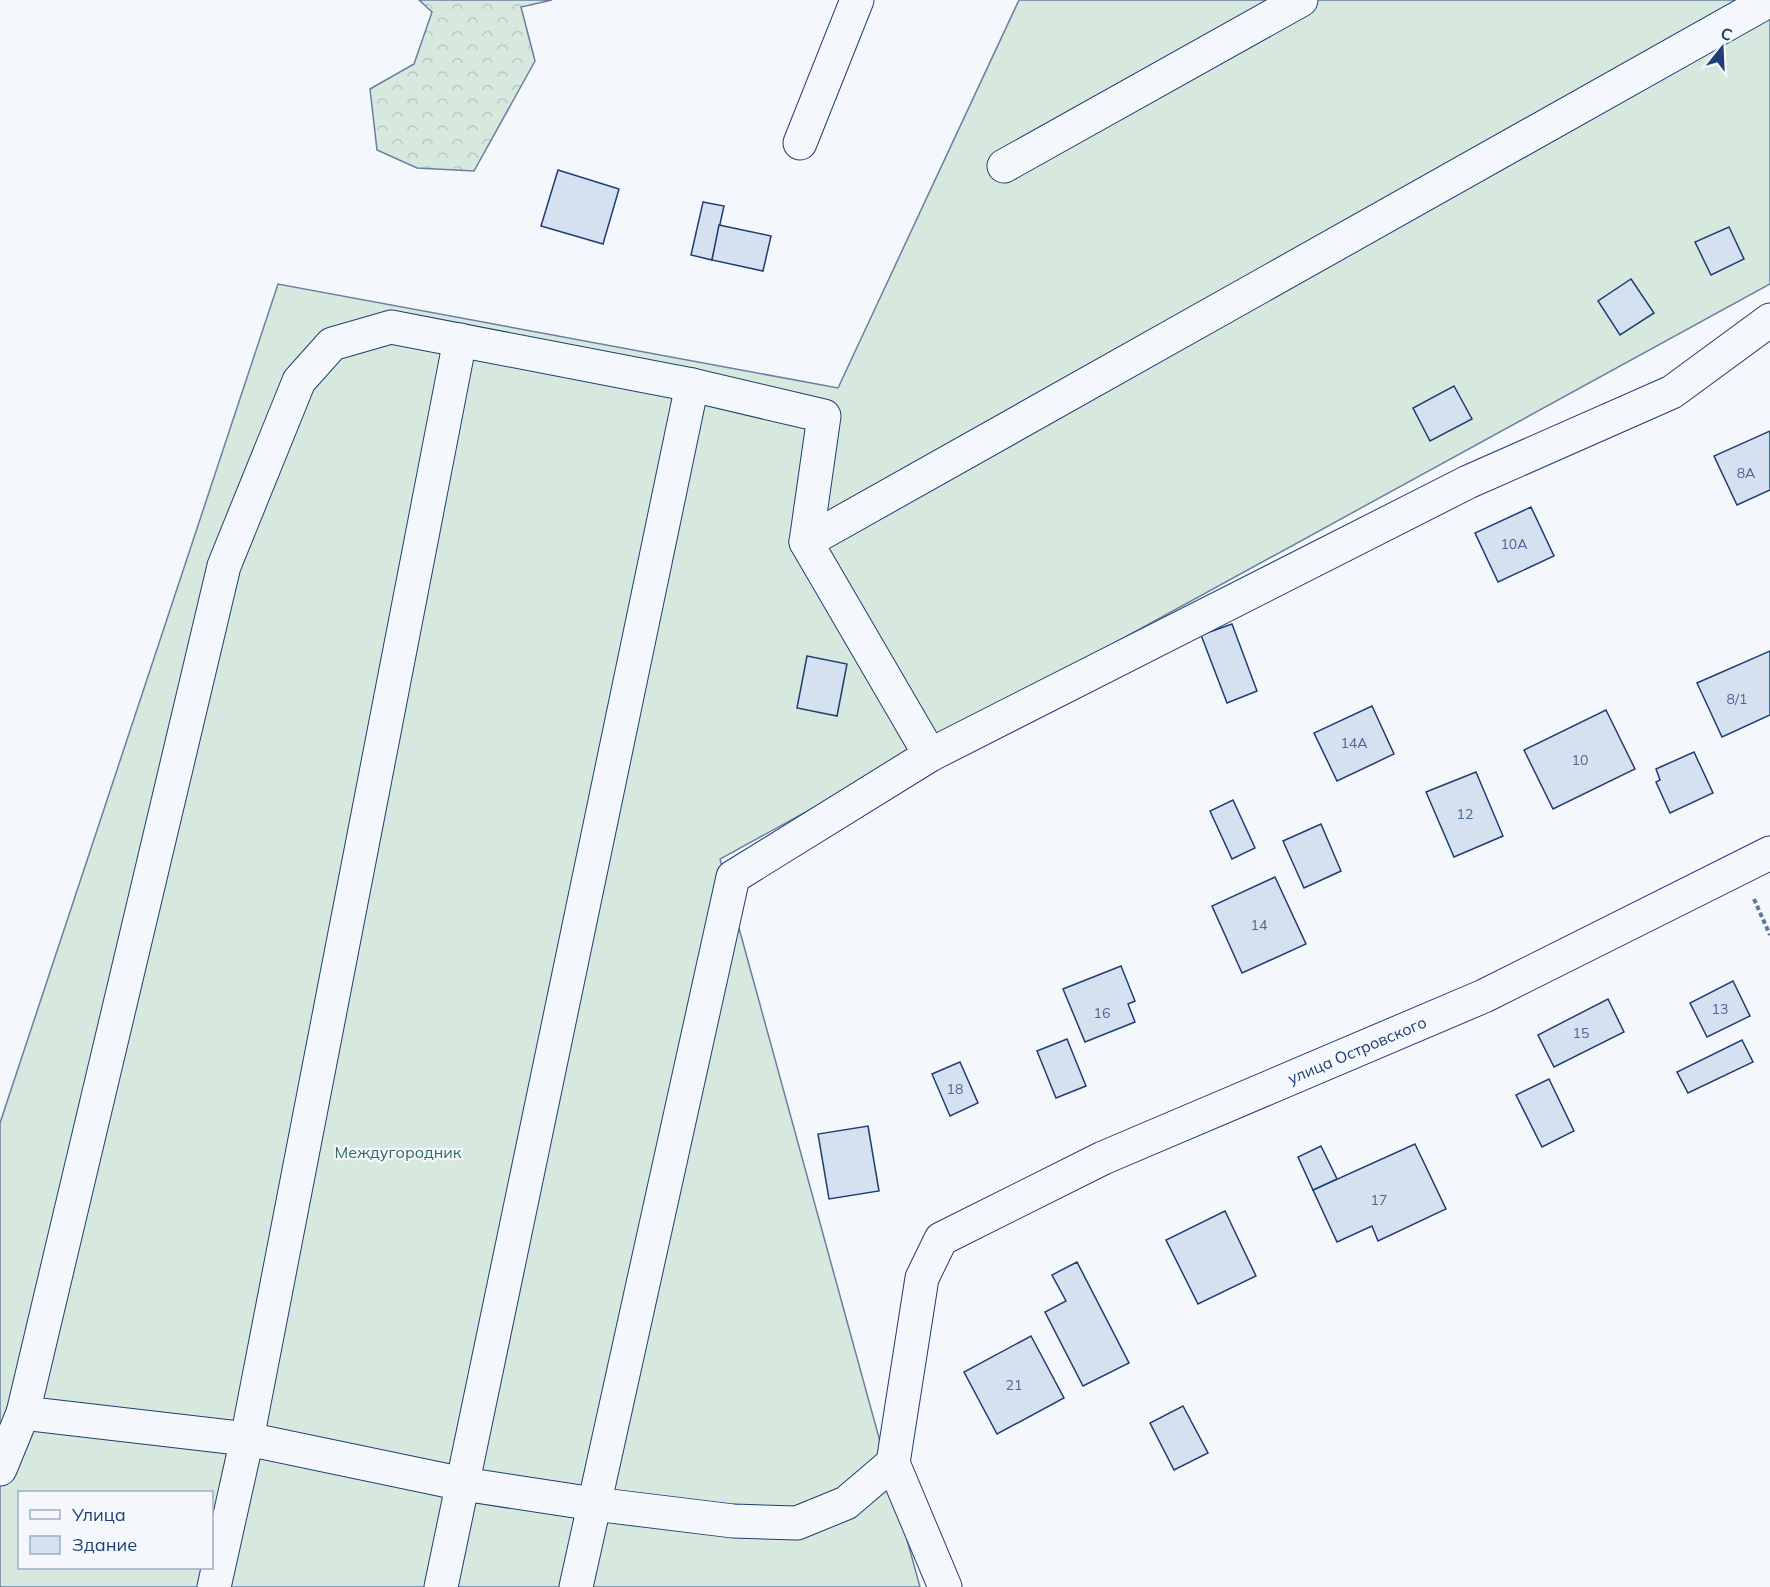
<svg xmlns="http://www.w3.org/2000/svg" width="1770" height="1587" font-family="Mulish,sans-serif">
	<defs>
		<pattern id="forest-crowns" width="20" height="18" patternUnits="userSpaceOnUse" patternTransform="scale(1.5)"><rect width="20" height="18" fill="#d7e8df"/><path d="M2 6a3 3 0 1 1 6 0M12 15a3 3 0 1 1 6 0" fill="none" stroke="#b8c8c3"/></pattern>
	</defs>
	<rect width="100%" height="100%" fill="#f4f7fb"/>
	<polygon fill="url(#forest-crowns)" stroke="#687fa3" stroke-width="1.5" points="419,0 552,0 521,7 535,61 474,171 417,168 377,150 370,89 414,64 432,12"/>
	<path fill="#d7e8df" stroke="#687fa3" stroke-width="1.5" fill-rule="evenodd" d="M1019 0H1770V284L720 859 920 1587H0V1123L278 284 838 388ZM20 1492H212V1568H20Z"/>
	<g fill="#d5e0f0" stroke="#1d3f73" stroke-width="1.5">
		<polygon points="558,170 619,189 603,244 541,226"/>
		<polygon points="703,202 724,206 712,260 691,255"/>
		<polygon points="719,225 771,236 763,271 712,260"/>
		<polygon points="1729,227 1744,259 1711,275 1695,242"/>
		<polygon points="1631,279 1654,313 1620,335 1598,301"/>
		<polygon points="1454,386 1472,419 1430,441 1413,408"/>
		<polygon points="1770,431 1770,490 1737,505 1714,456"/>
		<polygon points="1531,507 1554,556 1498,582 1475,533"/>
		<polygon points="1232,624 1257,691 1227,703 1201,635"/>
		<polygon points="1770,651 1770,715 1722,737 1697,683"/>
		<polygon points="807,656 847,664 837,716 797,708"/>
		<polygon points="1372,706 1394,754 1337,781 1314,733"/>
		<polygon points="1606,710 1635,769 1553,809 1524,750"/>
		<polygon points="1694,752 1713,793 1670,813 1656,782 1660,780 1656,769"/>
		<polygon points="1476,772 1503,836 1454,857 1426,792"/>
		<polygon points="1233,800 1255,848 1232,859 1210,811"/>
		<polygon points="1321,824 1341,871 1304,888 1283,841"/>
		<polygon points="1275,877 1306,944 1242,973 1212,906"/>
		<polygon points="1121,966 1135,1001 1128,1004 1135,1022 1085,1042 1063,989"/>
		<polygon points="1733,981 1750,1016 1707,1037 1690,1003"/>
		<polygon points="1608,999 1624,1032 1554,1067 1538,1035"/>
		<polygon points="1067,1039 1086,1086 1056,1098 1037,1051"/>
		<polygon points="1742,1040 1753,1062 1688,1093 1677,1072"/>
		<polygon points="960,1062 978,1103 950,1116 932,1074"/>
		<polygon points="1549,1079 1574,1131 1542,1147 1516,1095"/>
		<polygon points="868,1126 879,1191 829,1199 818,1134"/>
		<polygon points="1415,1144 1446,1209 1378,1241 1372,1226 1337,1242 1313,1190"/>
		<polygon points="1321,1146 1337,1179 1313,1190 1298,1157"/>
		<polygon points="1225,1211 1256,1276 1198,1304 1166,1240"/>
		<polygon points="1077,1262 1129,1363 1083,1386 1045,1312 1066,1301 1052,1275"/>
		<polygon points="1031,1336 1064,1398 997,1434 964,1372"/>
		<polygon points="1183,1406 1208,1453 1174,1470 1150,1423"/>
	</g>
	<g fill="none" stroke-linecap="round" stroke-linejoin="round">
		<defs>
			<g id="minor">
				<polyline points="800,143 857,0"/>
				<polyline points="1004,166 1301,0"/>
				<polyline points="806,542 1770,0"/>
				<polyline points="23,1413 247,1439 463,1484 594,1504 733,1521 797,1523 846,1503 893,1463"/>
				<polyline points="0,1469 23,1413 224,566 299,381 332,344 391,327 692,385 824,416 806,542 930,755"/>
				<polyline points="214,1587 247,1439 460,340"/>
				<polyline points="441,1587 692,385"/>
				<polyline points="576,1587 733,877 930,755 1468,482 1672,392 1770,320"/>
				<polyline points="945,1587 893,1463 922,1278 941,1239 1103,1158 1484,996 1770,853"/>
			</g>
		</defs>
		<use href="#minor" stroke="#1d3f73" stroke-width="35"/>
		<polyline stroke="#5e769c" stroke-width="4" stroke-dasharray="4.5 3" stroke-linecap="butt" points="1754,899 1770,935"/>
		<use href="#minor" stroke="#f4f7fb" stroke-width="33"/>
	</g>
	<g text-anchor="middle" stroke-width="4.5" stroke-linejoin="round" paint-order="stroke">
		<g font-size="14" fill="#4b6792">
			<text x="1746" y="478">8А</text>
			<text x="1514" y="549">10А</text>
			<text x="1737" y="704">8/1</text>
			<text x="1354" y="748">14А</text>
			<text x="1580" y="765">10</text>
			<text x="1465" y="819">12</text>
			<text x="1259" y="930">14</text>
			<text x="1720" y="1014">13</text>
			<text x="1102" y="1018">16</text>
			<text x="1581" y="1038">15</text>
			<text x="955" y="1094">18</text>
			<text x="1379" y="1205">17</text>
			<text x="1014" y="1390">21</text>
		</g>
		<g font-size="16" fill="#1d3f73" stroke="#f4f7fb">
			<text transform="translate(1357 1050) rotate(-23)" y="6">улица Островского</text>
		</g>
		<g font-size="16" fill="#2c6c60" stroke="#f4f7fb">
			<text x="398" y="1158">Междугородник</text>
		</g>
	</g>
	<rect x="18" y="1491" width="195" height="78" fill="#f4f7fb" stroke="#9eadc5" stroke-width="1.5"/>
	<rect x="30" y="1510" width="30" height="9" fill="#f4f7fb" stroke="#9eadc5" stroke-width="1.5"/>
	<text x="72" y="1521" font-size="18" fill="#1d3f73">Улица</text>
	<rect x="30" y="1536" width="30" height="18" fill="#d5e0f0" stroke="#9eadc5" stroke-width="1.5"/>
	<text x="72" y="1551" font-size="18" fill="#1d3f73">Здание</text>
	<g transform="translate(1722 48) rotate(18)" stroke="#f4f7fb" stroke-width="4.5" paint-order="stroke">
	<path d="M0-4.5L10 22L0 15L-10 22Z" fill="#1d3f73"/>
	<text y="-9" font-size="16" font-weight="bold" text-anchor="middle" fill="#1d3f73">С</text>
	</g>
</svg>
